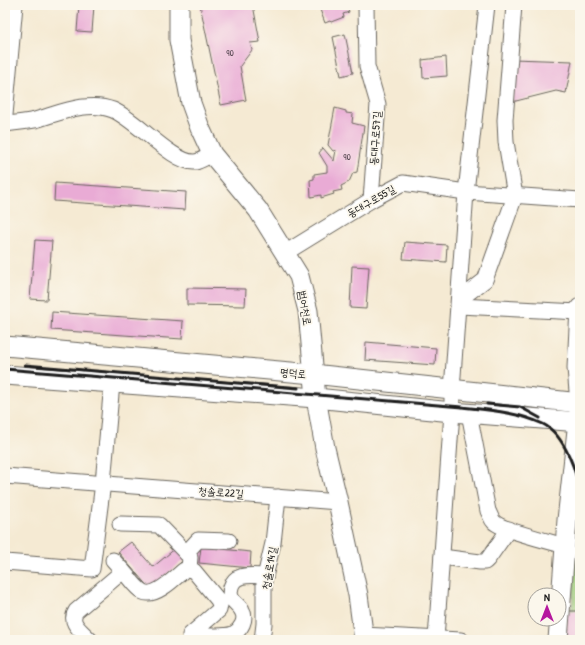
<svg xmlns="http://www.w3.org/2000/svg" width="585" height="645" font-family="'Patrick Hand','Poor Story',sans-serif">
	<rect width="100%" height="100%" fill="#fbf7ec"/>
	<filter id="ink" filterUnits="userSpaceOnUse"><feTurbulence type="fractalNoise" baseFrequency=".025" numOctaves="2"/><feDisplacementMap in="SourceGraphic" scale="8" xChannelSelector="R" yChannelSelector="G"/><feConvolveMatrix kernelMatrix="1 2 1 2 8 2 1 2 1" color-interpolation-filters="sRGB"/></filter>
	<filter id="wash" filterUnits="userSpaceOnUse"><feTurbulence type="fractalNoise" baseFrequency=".012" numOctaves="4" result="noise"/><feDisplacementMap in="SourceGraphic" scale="16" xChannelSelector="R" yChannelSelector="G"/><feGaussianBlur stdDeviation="0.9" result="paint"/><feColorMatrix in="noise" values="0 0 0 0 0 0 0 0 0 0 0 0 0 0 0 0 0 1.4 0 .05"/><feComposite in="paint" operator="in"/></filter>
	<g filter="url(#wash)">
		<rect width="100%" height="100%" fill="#f5ead3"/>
		<polygon fill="#99c876" stroke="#5a7249" points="580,500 580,622 571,621"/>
		<g id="blocks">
			<g fill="#e9abd5">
				<polygon points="79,5 94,5 92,32 77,31"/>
				<polygon points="200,5 253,5 260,42 250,43 252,50 240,66 246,100 221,105"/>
				<polygon points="315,5 347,5 349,12 343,14 344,17 331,22 330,21 325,23 319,7 317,8"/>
				<polygon points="345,34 353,73 341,76 333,37"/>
				<polygon points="446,57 447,76 423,78 422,60"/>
				<polygon points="513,59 572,61 566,93 556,91 512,102"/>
				<polygon points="335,108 346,111 346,113 353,114 352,123 364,126 357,172 353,173 349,182 341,186 342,190 333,192 334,194 321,198 321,195 311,197 310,180 314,179 314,174 327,172 327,166 319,153 323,148 334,161 336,150 333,151 328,145"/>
				<polygon points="55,183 186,192 185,210 54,201"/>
				<polygon points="35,240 52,241 47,300 30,299"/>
				<polygon points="405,242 447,245 446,262 403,259"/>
				<polygon points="352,266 369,267 366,309 350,308"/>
				<polygon points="187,288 246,289 245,306 187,305"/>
				<polygon points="52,312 183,321 182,339 51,330"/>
				<polygon points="366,342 436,348 435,365 365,360"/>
				<polygon points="131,542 153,567 177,547 186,558 150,589 118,552"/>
				<polygon points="201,547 251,552 250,568 199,563"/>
				<polygon points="567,611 580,611 580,640 565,640"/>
			</g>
		</g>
	</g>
	<g filter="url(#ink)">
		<use href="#blocks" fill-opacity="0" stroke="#68645c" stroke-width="1"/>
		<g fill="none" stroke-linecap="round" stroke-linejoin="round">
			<defs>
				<g id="minor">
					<polyline points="366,5 367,66 378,104 371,200"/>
					<polyline points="5,115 15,5"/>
					<path d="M5 124C15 123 25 122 35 120 60 113 88 100 113 110 134 118 174 164 195 162 201 161 206 157 212 154"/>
					<polyline points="285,253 371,200 403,183 466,192 580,200"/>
					<polyline points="459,300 485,280 515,196 506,142 505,120 514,5"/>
					<polyline points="459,306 579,312"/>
					<path d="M469 413 488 511C490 514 491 519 494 522 502 530 551 542 565 546"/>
					<polyline points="5,476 338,502"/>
					<polyline points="120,524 159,525 190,557 189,569"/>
					<polyline points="186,553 198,540 229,541"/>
					<polyline points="442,557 480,562 485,562 488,559 509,529"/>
					<polyline points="113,560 123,571"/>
					<polyline points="5,562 92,569 103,483 112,383"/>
					<polyline points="363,635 461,640"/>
					<polyline points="436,639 452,412 452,390 466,192 487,5"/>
					<path d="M90 640C82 631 68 623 76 611L123 571C129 577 135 588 143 592 155 598 175 578 184 570L189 569 194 571 218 600 220 605 219 610 190 635C201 635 223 638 233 634 241 630 247 619 242 611 240 606 235 604 232 599 230 596 230 591 231 587 235 572 253 576 265 576"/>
					<polyline points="262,640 264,624 264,581 273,543 278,497"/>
				</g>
				<g id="major">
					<polyline points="179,5 179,40 191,103 200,128 212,154 258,210 299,276 308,311 316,398 325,448 338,502 358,595 364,640"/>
					<polyline points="5,346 313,374 580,403"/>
					<polyline points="5,375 316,398 452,412 580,422"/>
					<polyline points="558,640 567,520 580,403 577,368 580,308"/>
				</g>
			</defs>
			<use href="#minor" stroke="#68645c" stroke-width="17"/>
			<use href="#major" stroke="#68645c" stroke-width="21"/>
			<use href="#minor" stroke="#fff" stroke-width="15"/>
			<use href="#major" stroke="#fff" stroke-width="19"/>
			<g stroke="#1c1c1c" stroke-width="3">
				<polyline points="25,365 298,388"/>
				<path d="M5 369 462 407C489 410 518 412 543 424 565 435 578 474 580 496"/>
				<polyline points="487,404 520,407 540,418"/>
				<polyline points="579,640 580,619"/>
			</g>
		</g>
	</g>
	<g text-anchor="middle" stroke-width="3.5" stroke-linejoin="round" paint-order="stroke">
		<g font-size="9" fill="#4f404a">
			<text x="230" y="56">90</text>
			<text x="347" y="160">90</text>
		</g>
		<g font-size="11" fill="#1c1c1c" stroke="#fbf7ec">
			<text transform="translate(375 138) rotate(-86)" y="4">동대구로57길</text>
			<text transform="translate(371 201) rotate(-30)" y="4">동대구로55길</text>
			<text transform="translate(305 308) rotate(81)" y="4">범어천로</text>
			<text transform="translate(293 373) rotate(5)" y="4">명덕로</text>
			<text transform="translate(221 492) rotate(4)" y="4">청솔로22길</text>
			<text transform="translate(269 568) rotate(-80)" y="4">청솔로14길</text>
		</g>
	</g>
	<rect width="585" height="645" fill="none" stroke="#fbf7ec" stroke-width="20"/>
	<g transform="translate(547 607)"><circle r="19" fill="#fbf7ec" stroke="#a29f99"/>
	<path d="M0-3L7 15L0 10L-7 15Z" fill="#b5179e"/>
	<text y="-6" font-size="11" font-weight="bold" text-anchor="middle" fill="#1c1c1c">N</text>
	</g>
</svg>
